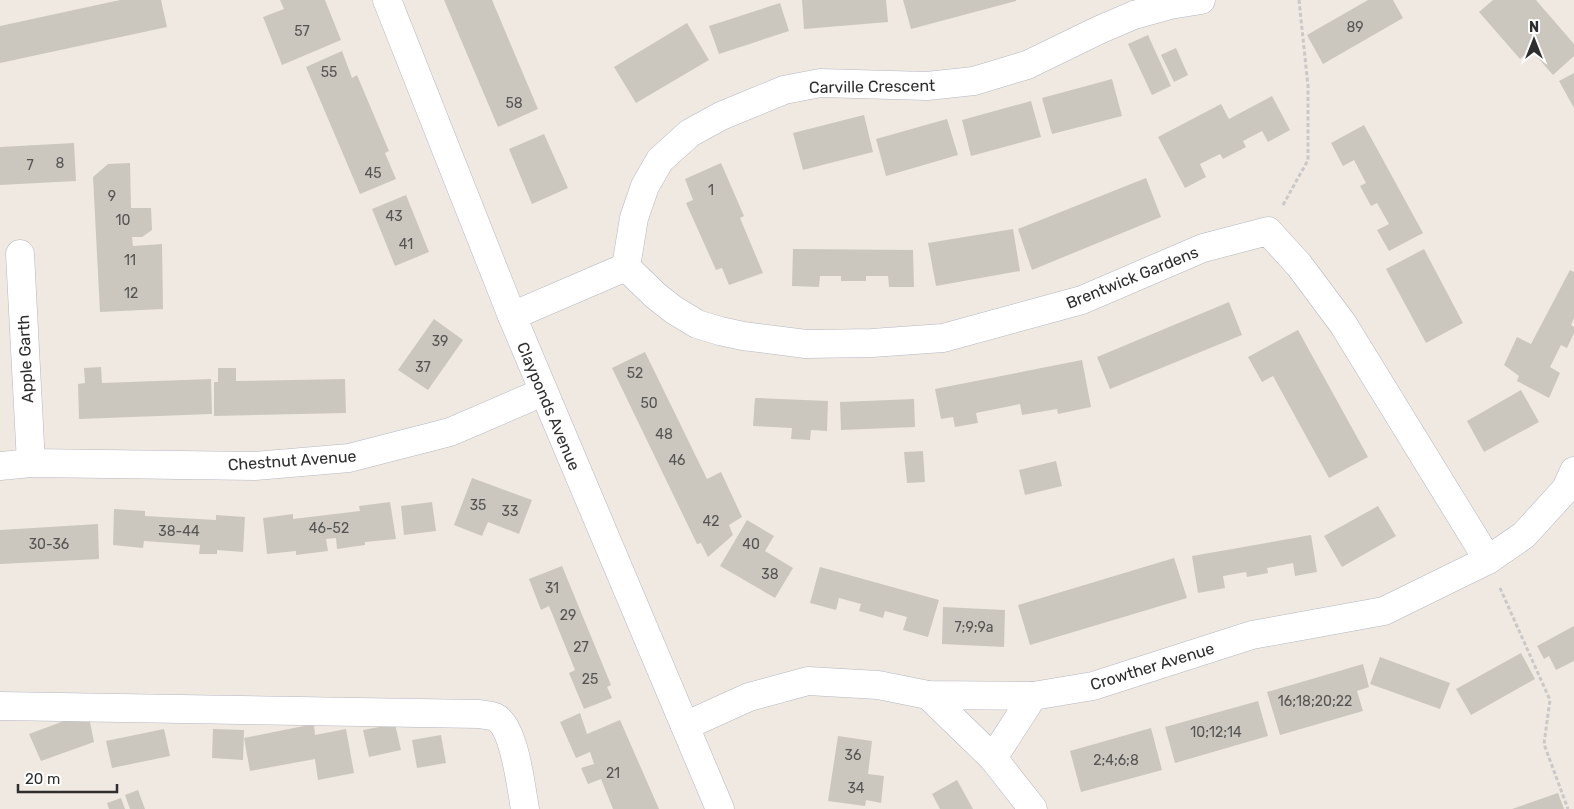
<svg xmlns="http://www.w3.org/2000/svg" width="1574" height="809" font-family="Rubik,sans-serif">
	<rect width="100%" height="100%" fill="#efe9e1"/>
	<g fill="#cbc7bf">
		<polygon points="120,0 161,0 167,27 0,63 0,26"/>
		<polygon points="280,0 325,0 341,40 282,65 263,17 284,9"/>
		<polygon points="444,0 492,0 538,109 498,127"/>
		<polygon points="802,0 886,0 888,22 804,29"/>
		<polygon points="903,0 1016,0 1016,1 911,29"/>
		<polygon points="1368,0 1393,0 1403,18 1323,64 1307,35"/>
		<polygon points="1493,0 1536,0 1574,44 1574,56 1553,75 1531,50 1520,59 1479,12"/>
		<polygon points="780,3 789,31 719,54 709,26"/>
		<polygon points="687,23 709,60 636,103 614,67"/>
		<polygon points="1148,35 1171,86 1152,95 1128,44"/>
		<polygon points="1176,48 1188,75 1174,82 1161,55"/>
		<polygon points="342,51 352,78 357,75 389,151 385,153 396,179 360,194 306,67"/>
		<polygon points="1574,73 1574,108 1559,81"/>
		<polygon points="1112,79 1122,116 1052,134 1042,98"/>
		<polygon points="1272,96 1290,130 1268,142 1262,131 1243,141 1246,147 1223,159 1220,154 1200,164 1206,177 1185,188 1158,137 1221,104 1229,119"/>
		<polygon points="1031,101 1041,137 971,156 962,120"/>
		<polygon points="864,115 873,152 803,170 793,133"/>
		<polygon points="947,119 958,155 886,176 876,139"/>
		<polygon points="1364,125 1423,233 1389,251 1377,230 1389,224 1377,203 1371,206 1360,186 1366,183 1354,160 1343,166 1331,143"/>
		<polygon points="544,134 568,188 532,204 509,149"/>
		<polygon points="74,143 76,181 0,185 0,147"/>
		<polygon points="130,163 131,208 151,208 152,230 142,237 132,237 133,246 162,244 163,309 100,312 93,177 108,164"/>
		<polygon points="721,163 744,216 740,218 763,273 729,285 722,268 716,270 686,203 693,200 685,179"/>
		<polygon points="1146,178 1161,217 1032,270 1018,229"/>
		<polygon points="406,195 429,252 395,266 372,209"/>
		<polygon points="1013,229 1020,271 936,286 928,243"/>
		<polygon points="793,249 913,250 914,287 889,287 888,276 866,276 866,281 841,281 841,276 820,276 819,287 792,286"/>
		<polygon points="1424,249 1463,323 1426,343 1386,269"/>
		<polygon points="1570,270 1574,272 1574,318 1571,325 1574,327 1574,333 1567,348 1561,345 1550,367 1560,373 1549,398 1517,381 1519,376 1504,365 1517,337 1531,344"/>
		<polygon points="1229,302 1242,335 1110,389 1097,357"/>
		<polygon points="434,319 463,340 428,390 398,370"/>
		<polygon points="1298,330 1368,457 1329,478 1273,376 1262,382 1248,357"/>
		<polygon points="645,352 707,479 721,472 742,517 729,525 733,535 708,557 701,543 697,544 612,368"/>
		<polygon points="1082,360 1091,407 1058,414 1057,409 1022,415 1020,404 976,413 978,423 955,427 953,417 941,419 935,389"/>
		<polygon points="101,367 102,383 211,379 212,414 79,419 78,384 85,383 84,368"/>
		<polygon points="218,368 236,368 236,381 345,379 346,413 214,416 214,382 218,382"/>
		<polygon points="1521,390 1539,422 1484,452 1467,421"/>
		<polygon points="755,398 828,401 827,431 811,430 810,440 791,439 792,428 753,426"/>
		<polygon points="914,399 915,427 841,430 840,402"/>
		<polygon points="923,451 925,482 907,483 904,452"/>
		<polygon points="1056,461 1062,486 1025,495 1019,470"/>
		<polygon points="472,478 532,500 519,534 488,522 482,536 454,525"/>
		<polygon points="390,502 396,539 365,542 365,545 337,549 336,538 326,539 328,551 296,555 296,551 267,554 263,518 293,514 293,519 360,511 359,506"/>
		<polygon points="432,502 436,531 404,535 401,506"/>
		<polygon points="1378,506 1396,536 1342,567 1324,536"/>
		<polygon points="114,509 145,511 145,516 216,520 216,515 245,517 243,552 217,550 217,554 199,554 200,545 144,541 143,548 113,545"/>
		<polygon points="747,520 774,536 765,551 793,568 775,598 720,566"/>
		<polygon points="98,524 99,559 0,564 0,530"/>
		<polygon points="1311,535 1317,572 1295,576 1293,563 1267,568 1268,573 1247,577 1246,572 1223,576 1225,588 1198,593 1192,556"/>
		<polygon points="1174,558 1187,598 1030,645 1018,605"/>
		<polygon points="562,566 611,685 607,687 612,698 584,709 569,673 575,670 549,606 541,610 529,579"/>
		<polygon points="820,567 939,600 928,637 903,630 907,617 885,611 883,618 859,611 861,604 839,598 836,610 810,603"/>
		<polygon points="943,607 1005,610 1004,647 942,644"/>
		<polygon points="1574,626 1574,661 1556,670 1549,656 1544,659 1537,646"/>
		<polygon points="1521,653 1535,679 1471,715 1456,689"/>
		<polygon points="1380,657 1450,683 1440,709 1370,684"/>
		<polygon points="1363,664 1369,687 1357,691 1363,711 1280,735 1267,692"/>
		<polygon points="1258,701 1268,736 1175,763 1165,727"/>
		<polygon points="88,712 94,742 41,761 29,734"/>
		<polygon points="580,713 587,734 620,720 659,809 613,809 601,779 588,784 581,768 594,764 590,752 576,758 560,722"/>
		<polygon points="314,724 315,735 346,729 354,773 318,780 315,759 250,771 244,738"/>
		<polygon points="395,724 401,750 369,757 363,730"/>
		<polygon points="1151,728 1162,770 1081,792 1070,751"/>
		<polygon points="164,729 170,756 112,768 106,741"/>
		<polygon points="213,729 244,730 243,760 212,758"/>
		<polygon points="441,735 446,763 417,768 412,740"/>
		<polygon points="838,736 872,741 868,774 884,776 881,803 866,800 865,806 828,801"/>
		<polygon points="957,780 973,809 940,809 932,794"/>
		<polygon points="138,790 145,809 130,809 125,795"/>
		<polygon points="1558,793 1564,809 1512,809"/>
		<polygon points="121,798 125,809 109,809 107,803"/>
	</g>
	<g fill="none" stroke-linecap="round" stroke-linejoin="round">
		<defs>
			<g id="minor">
				<polyline points="387,0 512,316 720,809"/>
				<polyline points="20,254 31,463"/>
				<polyline points="626,267 656,296 674,310 697,324 720,331 743,336 806,344 872,343 943,338 1082,300 1203,248 1268,231 1299,265 1343,324 1488,560"/>
				<polyline points="626,267 634,218 645,186 660,160 690,133 721,116 784,90 820,83 927,86 974,81 1027,65 1099,30 1134,15 1170,5 1201,0"/>
				<polyline points="512,316 626,267"/>
				<polyline points="0,466 31,463 255,466 349,458 450,432 543,392"/>
				<polyline points="928,695 993,758 1033,809"/>
				<path d="M0 706 479 714C484 715 490 715 495 717 515 727 521 788 525 809"/>
				<polyline points="685,726 749,697 808,681 878,685 928,695 1033,696 1093,686 1252,635 1384,611 1488,560 1524,535 1566,489 1574,471"/>
				<polyline points="993,758 1033,696"/>
			</g>
		</defs>
		<use href="#minor" stroke="#b4b7c1" stroke-width="29"/>
		<g stroke="#c9c9c9" stroke-width="3" stroke-dasharray="4 2.5" stroke-linecap="butt">
			<polyline points="1283,205 1308,160 1308,86 1299,0"/>
			<polyline points="1500,588 1550,700 1544,744 1568,809"/>
		</g>
		<use href="#minor" stroke="#fff" stroke-width="28"/>
	</g>
	<g text-anchor="middle" stroke-width="5" stroke-linejoin="round" paint-order="stroke">
		<g font-size="14" fill="#555452">
			<text x="1355" y="32">89</text>
			<text x="302" y="36">57</text>
			<text x="329" y="77">55</text>
			<text x="514" y="108">58</text>
			<text x="60" y="168">8</text>
			<text x="30" y="170">7</text>
			<text x="373" y="178">45</text>
			<text x="711" y="195">1</text>
			<text x="112" y="201">9</text>
			<text x="394" y="221">43</text>
			<text x="123" y="225">10</text>
			<text x="406" y="249">41</text>
			<text x="130" y="265">11</text>
			<text x="131" y="298">12</text>
			<text x="440" y="346">39</text>
			<text x="423" y="372">37</text>
			<text x="635" y="378">52</text>
			<text x="649" y="408">50</text>
			<text x="664" y="439">48</text>
			<text x="677" y="465">46</text>
			<text x="478" y="510">35</text>
			<text x="510" y="516">33</text>
			<text x="711" y="526">42</text>
			<text x="329" y="533">46-52</text>
			<text x="179" y="536">38-44</text>
			<text x="49" y="549">30-36</text>
			<text x="751" y="549">40</text>
			<text x="770" y="579">38</text>
			<text x="552" y="593">31</text>
			<text x="568" y="620">29</text>
			<text x="974" y="632">7;9;9a</text>
			<text x="581" y="652">27</text>
			<text x="590" y="684">25</text>
			<text x="1315" y="706">16;18;20;22</text>
			<text x="1216" y="737">10;12;14</text>
			<text x="853" y="760">36</text>
			<text x="1116" y="765">2;4;6;8</text>
			<text x="613" y="778">21</text>
			<text x="856" y="793">34</text>
		</g>
		<g font-size="16" fill="#2e2e2e" stroke="#fff">
			<text transform="translate(872 86) rotate(-1)" y="6">Carville Crescent</text>
			<text transform="translate(1132 277) rotate(-22)" y="6">Brentwick Gardens</text>
			<text transform="translate(25 359) rotate(-93)" y="6">Apple Garth</text>
			<text transform="translate(549 406) rotate(67)" y="6">Clayponds Avenue</text>
			<text transform="translate(292 460) rotate(-4)" y="6">Chestnut Avenue</text>
			<text transform="translate(1152 666) rotate(-17)" y="6">Crowther Avenue</text>
		</g>
	</g>
	<g transform="translate(1534 40)" stroke="#ffffff" stroke-width="4" paint-order="stroke">
	<path d="M0-4L9 19L0 12L-9 19Z" fill="#2e2e2e"/>
	<text y="-8" font-size="14" font-weight="bold" text-anchor="middle" fill="#2e2e2e">N</text>
	</g>
	<path d="M18 784v8h99v-8" fill="none" stroke="#2e2e2e" stroke-width="2.5"/>
	<text x="25" y="784" font-size="15" fill="#2e2e2e" stroke="#ffffff" stroke-width="4" paint-order="stroke">20 m</text>
</svg>
